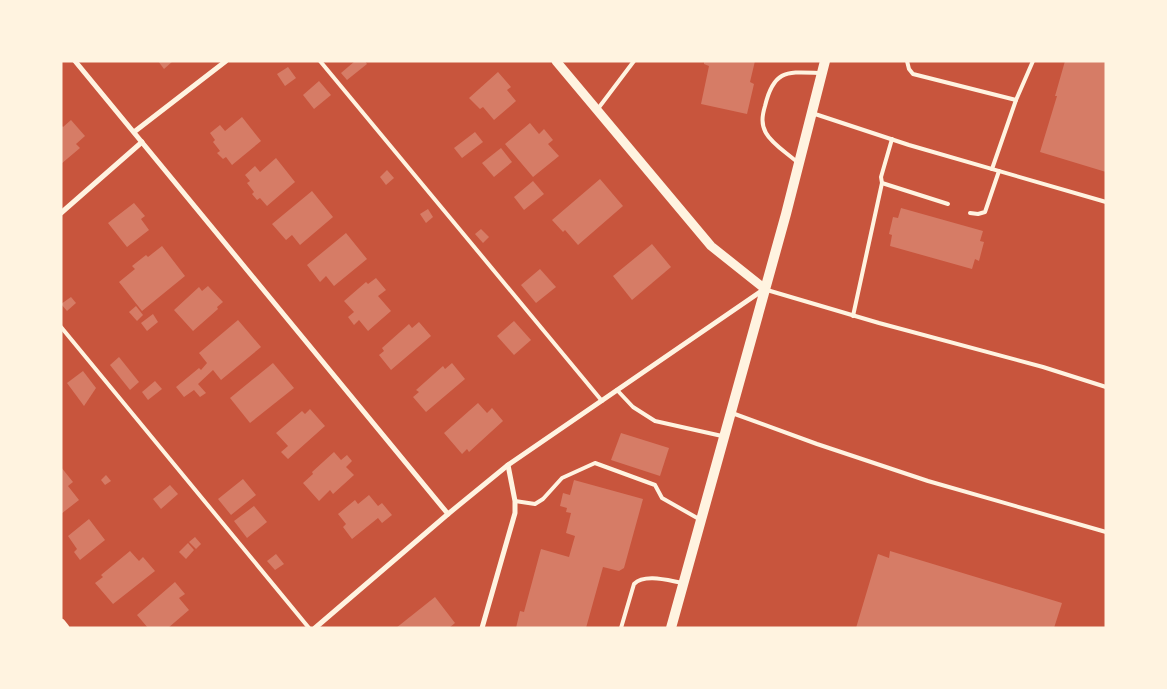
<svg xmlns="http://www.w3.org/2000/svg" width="1167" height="689" font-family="'PT Serif',serif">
	<rect width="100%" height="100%" fill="#c8553d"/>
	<g fill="#d67c66">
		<polygon points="158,61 173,61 164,69"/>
		<polygon points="355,61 365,61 367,64 347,80 341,73"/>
		<polygon points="704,61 755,61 750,82 754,84 747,114 701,104 709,66 704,64"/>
		<polygon points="1065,61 1106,61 1106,172 1040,152 1057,96 1055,96"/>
		<polygon points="288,67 296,78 285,86 277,74"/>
		<polygon points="498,72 511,87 507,90 516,101 494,120 483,107 480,109 469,98"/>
		<polygon points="319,81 331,95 314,109 303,95"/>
		<polygon points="242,117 261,141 232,165 226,157 223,159 217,153 220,151 213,142 215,140 210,133 220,125 225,131"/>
		<polygon points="71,120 85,136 76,144 80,148 61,164 61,125 63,127"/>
		<polygon points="530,123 539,134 544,129 553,140 548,144 559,156 533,177 505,144"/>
		<polygon points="475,132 483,142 462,158 454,148"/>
		<polygon points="501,148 512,162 494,177 482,163"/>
		<polygon points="276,158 295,182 267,206 260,198 257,200 252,194 254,192 247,183 250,181 245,175 255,166 260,172"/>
		<polygon points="387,170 394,178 386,185 380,177"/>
		<polygon points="600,179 623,206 578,245 565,230 563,232 552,220"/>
		<polygon points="533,181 544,194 524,210 514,197"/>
		<polygon points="312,191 333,217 300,245 292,235 286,240 272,224"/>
		<polygon points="134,203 145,216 141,219 149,230 127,247 108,223"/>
		<polygon points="901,208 983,231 980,241 984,242 979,261 975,259 972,269 890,246 892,235 889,234 893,217 898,218"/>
		<polygon points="428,209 433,217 426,223 420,214"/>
		<polygon points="481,229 489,237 483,243 475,234"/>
		<polygon points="346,233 367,259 334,286 326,276 320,282 307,265"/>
		<polygon points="652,244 671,267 632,300 613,276"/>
		<polygon points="162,246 185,276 142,311 119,282 135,269 132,266 146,255 148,257"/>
		<polygon points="540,269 556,287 536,303 521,285"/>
		<polygon points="376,278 386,290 378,296 391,311 368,331 359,320 354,325 348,317 354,312 344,301 366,282 368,284"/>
		<polygon points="208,286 223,302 217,307 218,309 193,331 174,310 199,287 202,291"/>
		<polygon points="71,297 76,303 67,311 61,304"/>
		<polygon points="136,306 143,315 137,321 129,312"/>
		<polygon points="153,314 158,322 147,331 141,323"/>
		<polygon points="238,320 261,347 221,380 213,370 198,384 206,393 200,397 194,390 184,397 176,387 199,368 201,370 207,363 199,353"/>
		<polygon points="514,321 531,340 514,355 497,336"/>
		<polygon points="419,322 431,336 391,370 379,355 384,351 382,348 409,324 412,328"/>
		<polygon points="119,357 139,382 130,390 110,365"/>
		<polygon points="273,363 294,388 250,423 230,398"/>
		<polygon points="452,363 465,379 426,412 413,397 419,392 416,390 443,366 445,369"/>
		<polygon points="83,371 96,388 84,406 67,383"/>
		<polygon points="155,381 162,389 148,400 142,392"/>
		<polygon points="478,403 487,413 492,408 503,421 469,452 467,449 462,454 444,433"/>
		<polygon points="310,409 325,426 288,459 281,452 288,446 276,433 302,411 305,414"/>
		<polygon points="621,433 669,448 660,476 611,460"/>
		<polygon points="334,452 341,460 347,455 352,461 346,467 354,475 333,494 330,490 319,501 303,483 313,474 312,472"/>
		<polygon points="61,467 73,482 68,486 79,500 61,514"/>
		<polygon points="106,475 111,481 105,485 101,480"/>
		<polygon points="243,479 256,495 231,515 218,499"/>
		<polygon points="574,480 643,499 624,568 619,571 603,567 586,628 516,628 520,611 524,612 541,549 569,557 575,536 566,533 571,513 566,512 567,508 560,506 563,493 570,495"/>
		<polygon points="170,485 178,494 161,509 153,499"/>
		<polygon points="369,495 378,506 382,503 392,515 382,523 378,518 352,539 343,527 346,524 338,514 355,500 358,504"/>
		<polygon points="254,506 267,522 247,538 234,521"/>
		<polygon points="89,519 105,540 80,560 74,552 77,549 68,536"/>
		<polygon points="195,537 201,544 196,549 189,542"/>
		<polygon points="188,543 194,550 186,559 179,552"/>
		<polygon points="130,551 139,561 143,557 155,571 113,604 95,583 103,577 101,575"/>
		<polygon points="890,551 1062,603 1054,628 856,628 878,554 889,558"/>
		<polygon points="276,554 284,564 275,570 267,561"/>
		<polygon points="175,582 185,594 179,598 189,610 168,628 148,628 137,615"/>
		<polygon points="435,597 455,623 449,628 396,628"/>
	</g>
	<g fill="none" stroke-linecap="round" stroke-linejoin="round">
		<g stroke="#fff3e0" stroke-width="4">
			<polyline points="320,61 602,401"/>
			<polyline points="907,61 909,69 913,74 1016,100"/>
			<polyline points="597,110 634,61"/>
			<polyline points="812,113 909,145 1106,202"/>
			<polyline points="892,139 881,177 882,183 948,204"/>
			<path d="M797 162C787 153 772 144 766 133 761 124 762 116 765 106 774 68 788 72 822 73"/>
			<polyline points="992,169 1016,100 1033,61"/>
			<polyline points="970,213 978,214 985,212 999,171"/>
			<polyline points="767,290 879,323 1043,367 1106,387"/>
			<polyline points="853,316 882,183"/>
			<polyline points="61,327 309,628"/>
			<polyline points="617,390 633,407 655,421 722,436"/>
			<polyline points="732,413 817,444 928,481 1106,532"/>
			<polyline points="515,501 535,504 543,499 562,478 595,463 655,485 662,498 699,519"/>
			<path d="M621 628 634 584C645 573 670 581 683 583"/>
		</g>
		<g stroke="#fff3e0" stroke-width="5">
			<polyline points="75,61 448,514"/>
			<polyline points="134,132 226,61"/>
			<polyline points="61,213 142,142"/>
			<polyline points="315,628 448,514 508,465 763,290"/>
			<polyline points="482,628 515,513 515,501 508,465"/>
		</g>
		<g stroke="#fff3e0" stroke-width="9">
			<polyline points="556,61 711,246 765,289"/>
			<polyline points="61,623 65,628"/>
		</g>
		<polyline stroke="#fff3e0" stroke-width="10" points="671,628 786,214 825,61"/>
	</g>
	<rect width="1167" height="689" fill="none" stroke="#fff3e0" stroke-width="125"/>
</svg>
